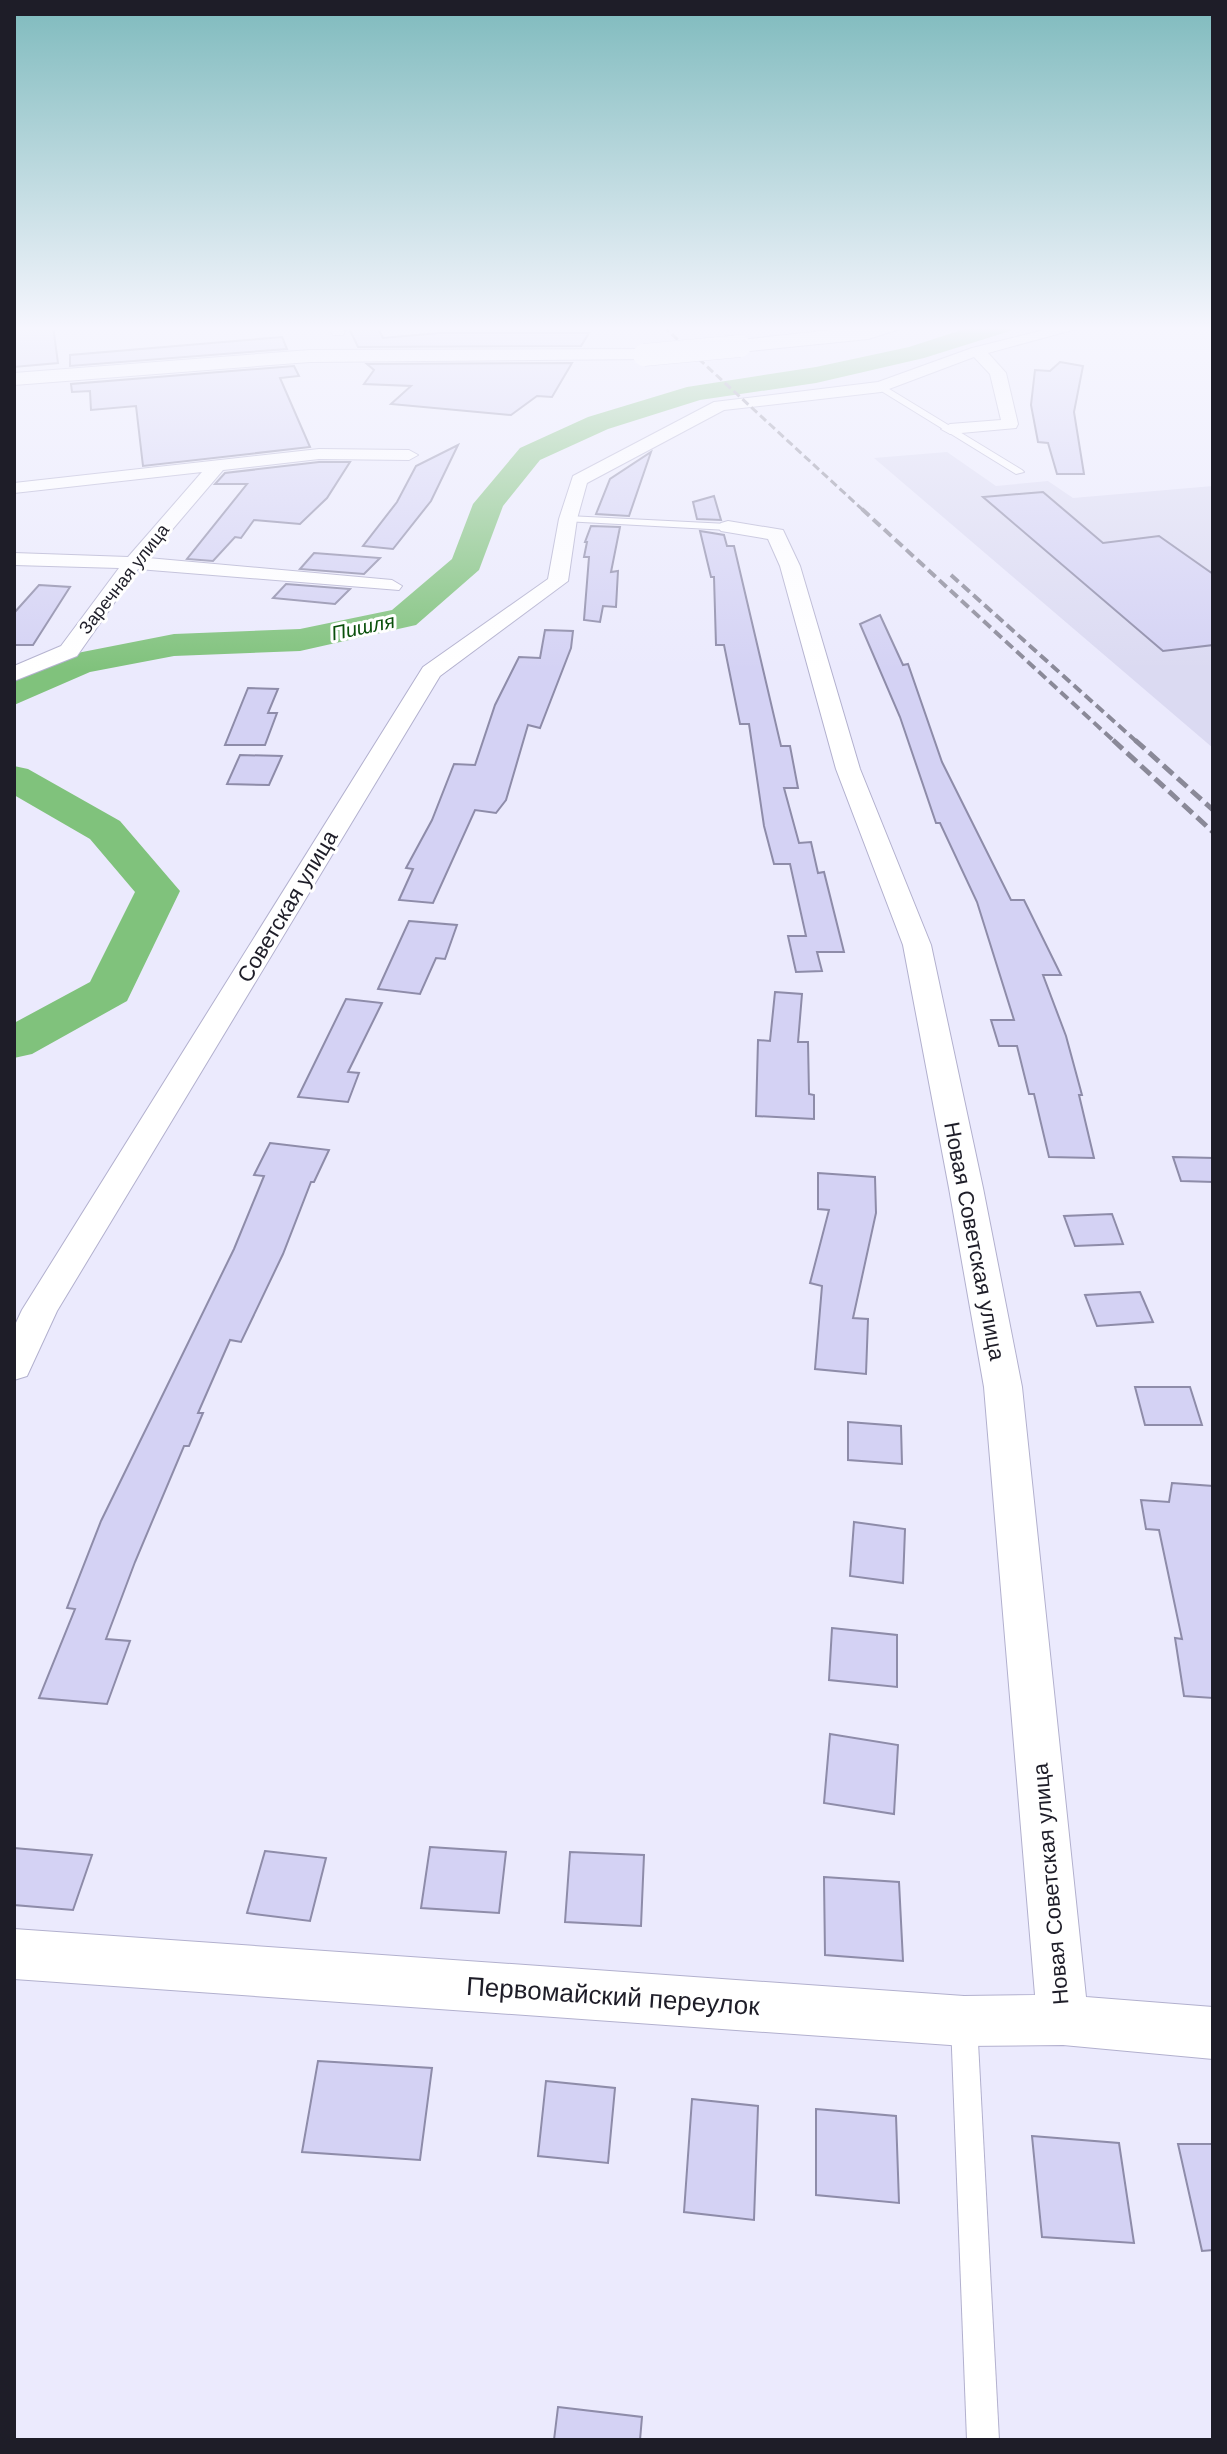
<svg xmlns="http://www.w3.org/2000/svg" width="1227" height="2454" font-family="Arial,sans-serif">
	<rect width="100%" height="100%" fill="#ebeafd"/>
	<polygon fill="#dbdaf2" points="947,452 996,486 1048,481 1073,498 1213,486 1213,748 874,458"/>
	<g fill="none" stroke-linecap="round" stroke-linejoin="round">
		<g fill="#80c27c" fill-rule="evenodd">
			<polygon points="974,326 1013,326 1010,331 924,358 816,383 700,400 608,429 540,460 503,506 479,570 416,625 300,651 174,656 90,672 14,705 14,680 67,655 174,634 300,629 392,610 452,559 473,504 520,448 588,417 687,387 816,367 909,347"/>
			<polygon points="14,766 28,769 120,821 180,891 127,1001 32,1054 14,1058 14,1023 90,982 135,892 90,839 14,795"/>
		</g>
	</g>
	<g fill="#d4d2f4" stroke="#8e8ca9" stroke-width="2">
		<polygon points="14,326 53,326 58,363 14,367"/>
		<polygon points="348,326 377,326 383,338 439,333 589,333 581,346 358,347"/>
		<polygon points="282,337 287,349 70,366 70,355"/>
		<polygon points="1060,362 1083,366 1074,412 1084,474 1057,474 1048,443 1038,442 1031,405 1035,370 1050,371"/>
		<polygon points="572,363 552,397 537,396 511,415 391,404 411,386 364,384 374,370 367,364"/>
		<polygon points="294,366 299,376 280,378 310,447 143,466 136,406 91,410 90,391 72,392 71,384"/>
		<polygon points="458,445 431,501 393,549 363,546 397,502 416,466"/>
		<polygon points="651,452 629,516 596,514 610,479"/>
		<polygon points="319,462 350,462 327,498 300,524 254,520 241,538 235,537 213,561 187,559 247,484 215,484 225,473"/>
		<polygon points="1043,492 1103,543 1159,536 1213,574 1213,645 1163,651 983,497"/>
		<polygon points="714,496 721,520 697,519 693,502"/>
		<polygon points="591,526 620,527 611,572 618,571 616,607 603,606 600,622 584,620 589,557 584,557 587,542 585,542"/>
		<polygon points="700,531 724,535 727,546 734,546 781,746 790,746 798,788 784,788 799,843 811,842 818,873 824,872 844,952 817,952 822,971 796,972 788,936 806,936 790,864 774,864 764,826 749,724 740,724 724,645 716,645 714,577 711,577"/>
		<polygon points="314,553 380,558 364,574 300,569"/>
		<polygon points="286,584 350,589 335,604 273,598"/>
		<polygon points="39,585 70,587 33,645 14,645 14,613"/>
		<polygon points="880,615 903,665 908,664 942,762 1011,900 1024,900 1061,975 1043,975 1066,1036 1082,1095 1079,1095 1094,1158 1049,1157 1034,1094 1029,1094 1017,1046 999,1046 991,1020 1014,1020 977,902 940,823 936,823 900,717 860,624"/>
		<polygon points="545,630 573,631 571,648 540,728 528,725 506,800 496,813 475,810 433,903 399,900 413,869 406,868 432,820 454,764 475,765 495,705 519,657 540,658"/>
		<polygon points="248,688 278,689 268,713 277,713 265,745 225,745"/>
		<polygon points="240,755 282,756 269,785 227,784"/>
		<polygon points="409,921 457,925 445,959 436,958 420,994 378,989"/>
		<polygon points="775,992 802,994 798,1042 808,1042 809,1094 814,1095 814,1119 756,1116 758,1040 770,1041"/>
		<polygon points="346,999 382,1003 348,1072 359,1073 348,1102 298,1097"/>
		<polygon points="270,1143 329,1150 314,1182 311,1182 283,1254 241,1342 230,1340 198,1413 203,1413 189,1446 184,1446 135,1562 106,1639 130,1641 107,1704 39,1698 75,1609 67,1608 101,1521 234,1249 264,1176 254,1175"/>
		<polygon points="1173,1157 1213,1158 1213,1182 1181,1181"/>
		<polygon points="818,1173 875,1177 876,1213 853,1318 868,1319 866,1374 815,1369 822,1286 810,1283 829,1210 818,1209"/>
		<polygon points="1112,1214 1123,1244 1075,1246 1064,1216"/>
		<polygon points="1140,1292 1153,1322 1097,1326 1085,1295"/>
		<polygon points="1135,1387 1190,1387 1202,1425 1145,1425"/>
		<polygon points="848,1422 901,1426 902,1464 848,1460"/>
		<polygon points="1172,1483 1213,1486 1213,1698 1184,1696 1175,1638 1182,1639 1159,1530 1146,1529 1141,1500 1169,1502"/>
		<polygon points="854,1522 905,1529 903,1583 850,1576"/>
		<polygon points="832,1628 897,1635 897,1687 829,1680"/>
		<polygon points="830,1734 898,1745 894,1814 824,1803"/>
		<polygon points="430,1847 506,1852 499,1913 421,1908"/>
		<polygon points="14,1848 92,1855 73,1910 14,1905"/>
		<polygon points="265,1851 326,1858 310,1921 247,1913"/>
		<polygon points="570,1852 644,1855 641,1926 565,1922"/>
		<polygon points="824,1877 899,1882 903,1961 825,1955"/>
		<polygon points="318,2061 432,2068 420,2160 302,2152"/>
		<polygon points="546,2081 615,2088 608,2163 538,2156"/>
		<polygon points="692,2099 758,2106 754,2220 684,2212"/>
		<polygon points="816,2109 896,2116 899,2203 816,2195"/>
		<polygon points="1032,2136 1119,2143 1134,2243 1042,2237"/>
		<polygon points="1178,2144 1213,2144 1213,2250 1202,2251"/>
		<polygon points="558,2407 642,2417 640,2440 554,2440"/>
	</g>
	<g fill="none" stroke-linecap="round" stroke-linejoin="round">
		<defs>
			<g id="service">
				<polygon points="881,384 1022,470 1024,472 1016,474 878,389"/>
				<polygon points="568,516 728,524 733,527 728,530 564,521 564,517"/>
				<polygon points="964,2010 974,2013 977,2023 999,2440 967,2440 951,2023 954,2013"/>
			</g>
			<g id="minor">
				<polygon points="327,326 342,326 345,332 343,335 333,335"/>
				<polygon points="1060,326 1087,326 988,353 1006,373 1018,424 1016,428 950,434 941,429 950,424 1001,420 990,374 974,357 881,392 724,410 587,483 577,519 568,581 440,676 57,1311 27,1376 14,1380 14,1327 22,1310 423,667 548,579 559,519 573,476 714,402 878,382 972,348"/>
				<polygon points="319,449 409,450 418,455 409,460 319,459 223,470 148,558 392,580 402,586 399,590 138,569 77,656 14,681 14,666 61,646 119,568 14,565 14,553 128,557 202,472 14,493 14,483"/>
				<polygon points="728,521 783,530 800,566 860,769 931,945 983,1188 1022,1387 1086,1997 1213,2007 1213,2059 1063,2045 964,2046 14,1979 14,1929 964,1996 1035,1995 984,1387 949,1188 903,945 836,769 780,566 768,539 721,531 718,527 721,523"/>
			</g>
			<g id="secondary">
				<polygon points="869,326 899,326 897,330 868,339 740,352 730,346 740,340"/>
				<polygon points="644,349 654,355 651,359 310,362 14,385 14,373 310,350"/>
			</g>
		</defs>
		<use href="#service" stroke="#b2b0ce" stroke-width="2"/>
		<use href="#minor" stroke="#b2b0ce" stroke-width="2"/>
		<use href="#secondary" stroke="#b2b0ce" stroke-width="2"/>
		<use href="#service" fill="#fff" fill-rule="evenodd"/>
		<use href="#minor" fill="#fff" fill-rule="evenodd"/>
		<use href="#secondary" fill="#fff" fill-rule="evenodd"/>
		<polyline stroke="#8a8998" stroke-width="3" stroke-dasharray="8 4" stroke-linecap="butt" points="663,326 864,511"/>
		<g stroke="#8a8998" stroke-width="4" stroke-dasharray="10 5" stroke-linecap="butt">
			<polyline points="862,509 1115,742"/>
			<polyline points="951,575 1137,742"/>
		</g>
		<g stroke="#8a8998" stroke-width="5" stroke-dasharray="13 6" stroke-linecap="butt">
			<polyline points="1113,740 1213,832"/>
			<polyline points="1135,740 1213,810"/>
		</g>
		<defs>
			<polyline id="secondary-bridge" points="644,355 740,346"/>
		</defs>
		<use href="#secondary-bridge" stroke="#b2b0ce" stroke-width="23" stroke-linecap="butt"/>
		<use href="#secondary-bridge" stroke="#fff" stroke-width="22"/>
	</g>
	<linearGradient id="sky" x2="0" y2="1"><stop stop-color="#7ebabd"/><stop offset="0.49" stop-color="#f6f6fe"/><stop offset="1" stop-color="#f6f6fe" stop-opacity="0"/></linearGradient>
	<rect width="1227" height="670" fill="url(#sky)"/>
	<g text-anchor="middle" stroke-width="6" stroke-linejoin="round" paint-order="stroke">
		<g font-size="18" fill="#1e1d28" stroke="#fff">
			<text transform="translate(124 579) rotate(-52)" y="6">Заречная улица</text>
		</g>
		<g font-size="20" font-style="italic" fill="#0a500b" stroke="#fff">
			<text transform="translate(363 627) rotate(-12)" y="7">Пишля</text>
		</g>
		<g font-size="22" fill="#1e1d28" stroke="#fff">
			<text transform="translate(287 906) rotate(-59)" y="8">Советская улица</text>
			<text transform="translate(975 1241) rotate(79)" y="8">Новая Советская улица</text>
			<text transform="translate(1050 1884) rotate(-95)" y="8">Новая Советская улица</text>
		</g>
		<g font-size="26" fill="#1e1d28" stroke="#fff">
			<text transform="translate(613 1996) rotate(4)" y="9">Первомайский переулок</text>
		</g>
	</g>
	<rect width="1227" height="2454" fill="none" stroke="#1e1d28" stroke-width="32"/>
</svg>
